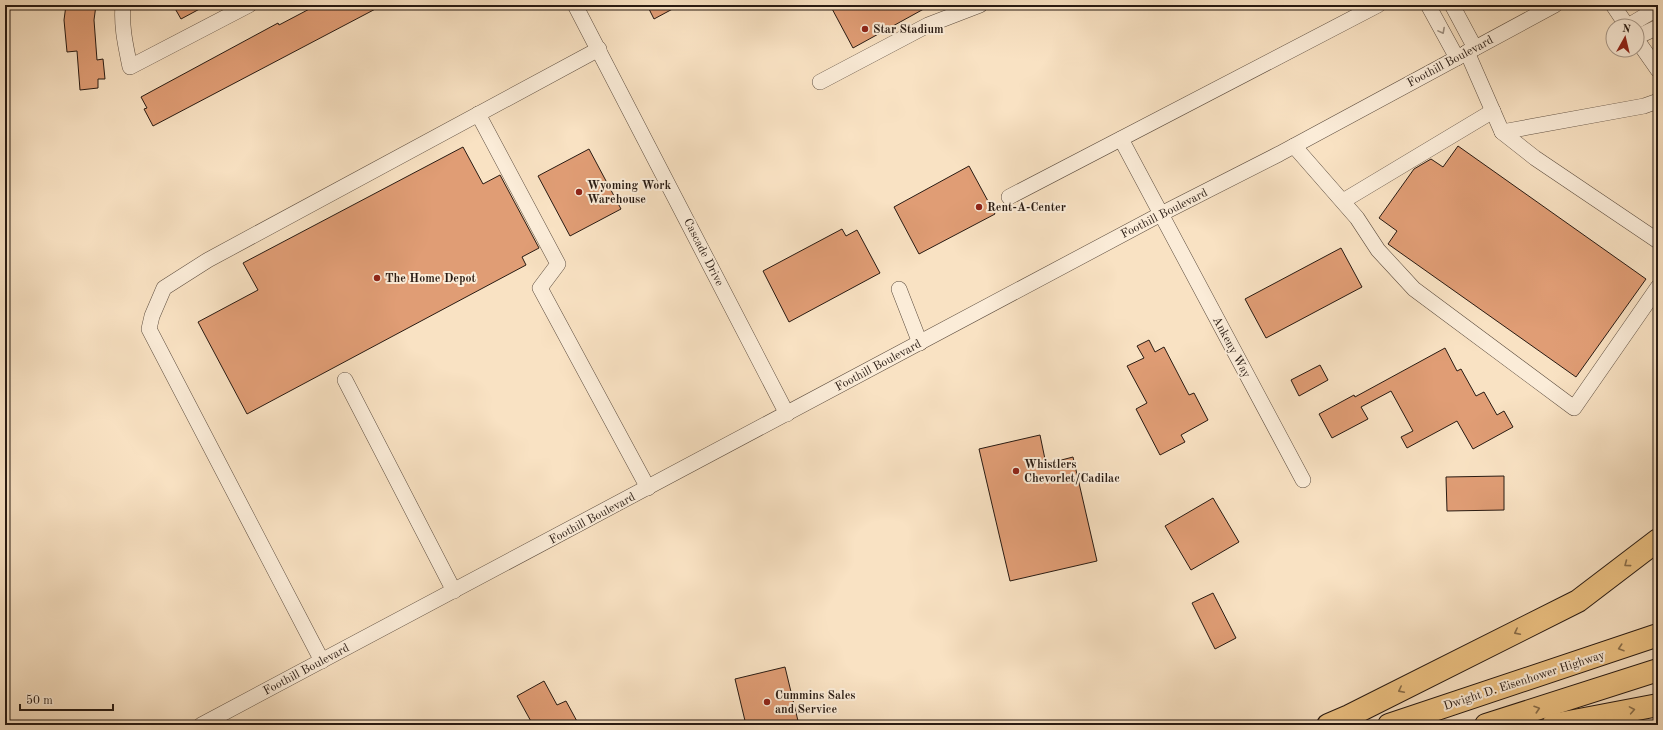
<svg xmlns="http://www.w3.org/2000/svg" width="1663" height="730" font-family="'Old Standard TT',serif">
	<rect width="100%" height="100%" fill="#f9e2c3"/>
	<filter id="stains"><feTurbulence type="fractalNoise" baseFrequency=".005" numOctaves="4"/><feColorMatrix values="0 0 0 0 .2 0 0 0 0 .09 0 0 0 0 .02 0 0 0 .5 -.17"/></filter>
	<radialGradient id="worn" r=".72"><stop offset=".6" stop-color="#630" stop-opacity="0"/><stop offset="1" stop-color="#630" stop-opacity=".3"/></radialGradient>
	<g fill="#e09d75" stroke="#281a12">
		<polygon points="66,5 96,5 94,20 97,60 103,59 105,79 98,79 98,88 80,90 77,51 67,52 64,20"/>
		<polygon points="173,5 207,5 181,19"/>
		<polygon points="317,5 383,5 153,126 144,109 147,108 141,97 278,23 279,25"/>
		<polygon points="647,5 680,5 654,19"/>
		<polygon points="830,5 931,5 853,48"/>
		<polygon points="1458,146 1646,279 1576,377 1388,244 1397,231 1379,218 1414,169 1431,159 1443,167"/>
		<polygon points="463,147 483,184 500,175 539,248 522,257 526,265 247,414 198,322 258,290 243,263"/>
		<polygon points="589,149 621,209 570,236 538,176"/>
		<polygon points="969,166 995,214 919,254 894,207"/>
		<polygon points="842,229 846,236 857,230 880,273 789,322 763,271"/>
		<polygon points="1341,248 1362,287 1266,338 1245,299"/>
		<polygon points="1149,340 1155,352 1164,347 1189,395 1194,393 1208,420 1181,435 1185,442 1160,455 1136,409 1147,403 1127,366 1144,358 1137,346"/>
		<polygon points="1445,348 1457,371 1461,369 1476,396 1484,392 1497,415 1504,411 1513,427 1473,449 1457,421 1407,448 1401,437 1413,431 1391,391 1361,407 1368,419 1332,438 1319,414 1354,395 1355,397"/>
		<polygon points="1320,365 1328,380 1299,396 1291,380"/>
		<polygon points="1040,435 1046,464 1073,457 1097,561 1010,581 979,449"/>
		<polygon points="1504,476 1504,510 1447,511 1446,477"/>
		<polygon points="1213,498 1239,542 1191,570 1165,526"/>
		<polygon points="1213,593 1236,638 1215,649 1192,603"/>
		<polygon points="785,667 799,725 746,725 735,679"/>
		<polygon points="544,681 557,705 566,701 579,725 533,725 517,696"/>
	</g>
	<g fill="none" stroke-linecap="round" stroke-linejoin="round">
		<defs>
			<g id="minor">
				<path d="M123 5C121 27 126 47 130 67L249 5"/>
				<polyline points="575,5 787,414"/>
				<polyline points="1428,5 1457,58"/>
				<polyline points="1452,5 1475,48"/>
				<polyline points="1613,5 1627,26"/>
				<polyline points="1628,26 1658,8"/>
				<polyline points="1637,37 1658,27"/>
				<polyline points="1637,40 1658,70"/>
				<polyline points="1467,52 1502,132 1535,158 1658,241"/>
				<polyline points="820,82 928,25 980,5"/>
				<polyline points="478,114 558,264 540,288 648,488"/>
				<polyline points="1502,132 1644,106 1658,101"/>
				<polyline points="1121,139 1303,480"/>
				<polyline points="1294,146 1357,218 1378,250 1414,289 1574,408 1658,287"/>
				<polyline points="1009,197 1378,5"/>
				<polyline points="1343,201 1493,111"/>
				<polyline points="899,289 920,343"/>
				<polyline points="345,380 454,591"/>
				<polyline points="322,661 149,329 152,316 164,288 208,260 599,49"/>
				<polyline points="201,725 1161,214 1279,154 1555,5"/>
			</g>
			<g id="highway">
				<polyline points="1328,725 1349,716 1578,601 1658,540"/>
				<polyline points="1389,725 1658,635"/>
				<polyline points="1486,725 1658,670"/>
				<polyline points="1553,725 1658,705"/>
			</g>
		</defs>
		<use href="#minor" stroke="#5c4c3e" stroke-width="16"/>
		<use href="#highway" stroke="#281a12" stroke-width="24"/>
		<use href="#minor" stroke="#fbecd8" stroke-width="15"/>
		<use href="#highway" stroke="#ecc182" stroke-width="22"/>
	</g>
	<defs><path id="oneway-chevron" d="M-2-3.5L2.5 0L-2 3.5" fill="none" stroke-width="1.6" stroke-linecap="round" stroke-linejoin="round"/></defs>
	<use stroke="#9c8e7f" href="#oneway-chevron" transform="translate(1442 31) rotate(62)"/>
	<g stroke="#8a6e4a">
		<use href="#oneway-chevron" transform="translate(1627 564) rotate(143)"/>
		<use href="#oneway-chevron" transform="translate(1517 632) rotate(153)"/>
		<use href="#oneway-chevron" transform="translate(1621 648) rotate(162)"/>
		<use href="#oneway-chevron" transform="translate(1401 690) rotate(153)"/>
		<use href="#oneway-chevron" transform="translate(1537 709) rotate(-18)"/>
		<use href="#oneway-chevron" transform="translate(1632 710) rotate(-10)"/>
	</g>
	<g fill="#8f2418" stroke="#fbecd8" stroke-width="1.5">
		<circle cx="865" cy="29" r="4"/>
		<circle cx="579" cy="192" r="4"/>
		<circle cx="979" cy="207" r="4"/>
		<circle cx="377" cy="278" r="4"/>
		<circle cx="1016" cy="471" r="4"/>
		<circle cx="767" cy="702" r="4"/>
	</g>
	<g text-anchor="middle" stroke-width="4" stroke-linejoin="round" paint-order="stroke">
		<g font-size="12" font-weight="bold" fill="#281a12" stroke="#fbecd8" text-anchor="start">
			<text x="873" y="33">Star Stadium</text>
			<text x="587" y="189">Wyoming Work<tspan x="587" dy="14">Warehouse</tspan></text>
			<text x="987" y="211">Rent-A-Center</text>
			<text x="385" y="282">The Home Depot</text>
			<text x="1024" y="468">Whistlers<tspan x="1024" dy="14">Chevorlet/Cadilac</tspan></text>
			<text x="775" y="699">Cummins Sales<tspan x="775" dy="14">and Service</tspan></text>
		</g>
		<g font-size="12" fill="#281a12" stroke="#fbecd8">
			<text transform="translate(1450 61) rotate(-28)" y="4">Foothill Boulevard</text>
			<text transform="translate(1164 213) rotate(-27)" y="4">Foothill Boulevard</text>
			<text transform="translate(704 252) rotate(63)" y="4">Cascade Drive</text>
			<text transform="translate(1232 347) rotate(62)" y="4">Ankeny Way</text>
			<text transform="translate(878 365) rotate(-28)" y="4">Foothill Boulevard</text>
			<text transform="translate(592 518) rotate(-28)" y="4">Foothill Boulevard</text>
			<text transform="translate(306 669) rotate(-28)" y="4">Foothill Boulevard</text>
			<text transform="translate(1524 680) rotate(-18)" y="4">Dwight D. Eisenhower Highway</text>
		</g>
	</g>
	<rect width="1663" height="730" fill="none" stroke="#f9e2c3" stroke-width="20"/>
	<rect x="6" y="6" width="1651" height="718" fill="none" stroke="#281a12" stroke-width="2"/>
	<rect x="10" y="10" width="1643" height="710" fill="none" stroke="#281a12"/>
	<g transform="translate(1625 38) rotate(8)"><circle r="19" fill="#fbecd8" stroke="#a79889"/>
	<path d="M0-3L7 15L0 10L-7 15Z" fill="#8f2418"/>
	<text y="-6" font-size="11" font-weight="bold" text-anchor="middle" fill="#281a12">N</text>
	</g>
	<path d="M20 704v6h93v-6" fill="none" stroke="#281a12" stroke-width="2"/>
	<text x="26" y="704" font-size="12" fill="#281a12" stroke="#fbecd8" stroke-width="3" paint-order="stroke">50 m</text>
	<rect width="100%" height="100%" filter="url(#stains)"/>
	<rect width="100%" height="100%" fill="url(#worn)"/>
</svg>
